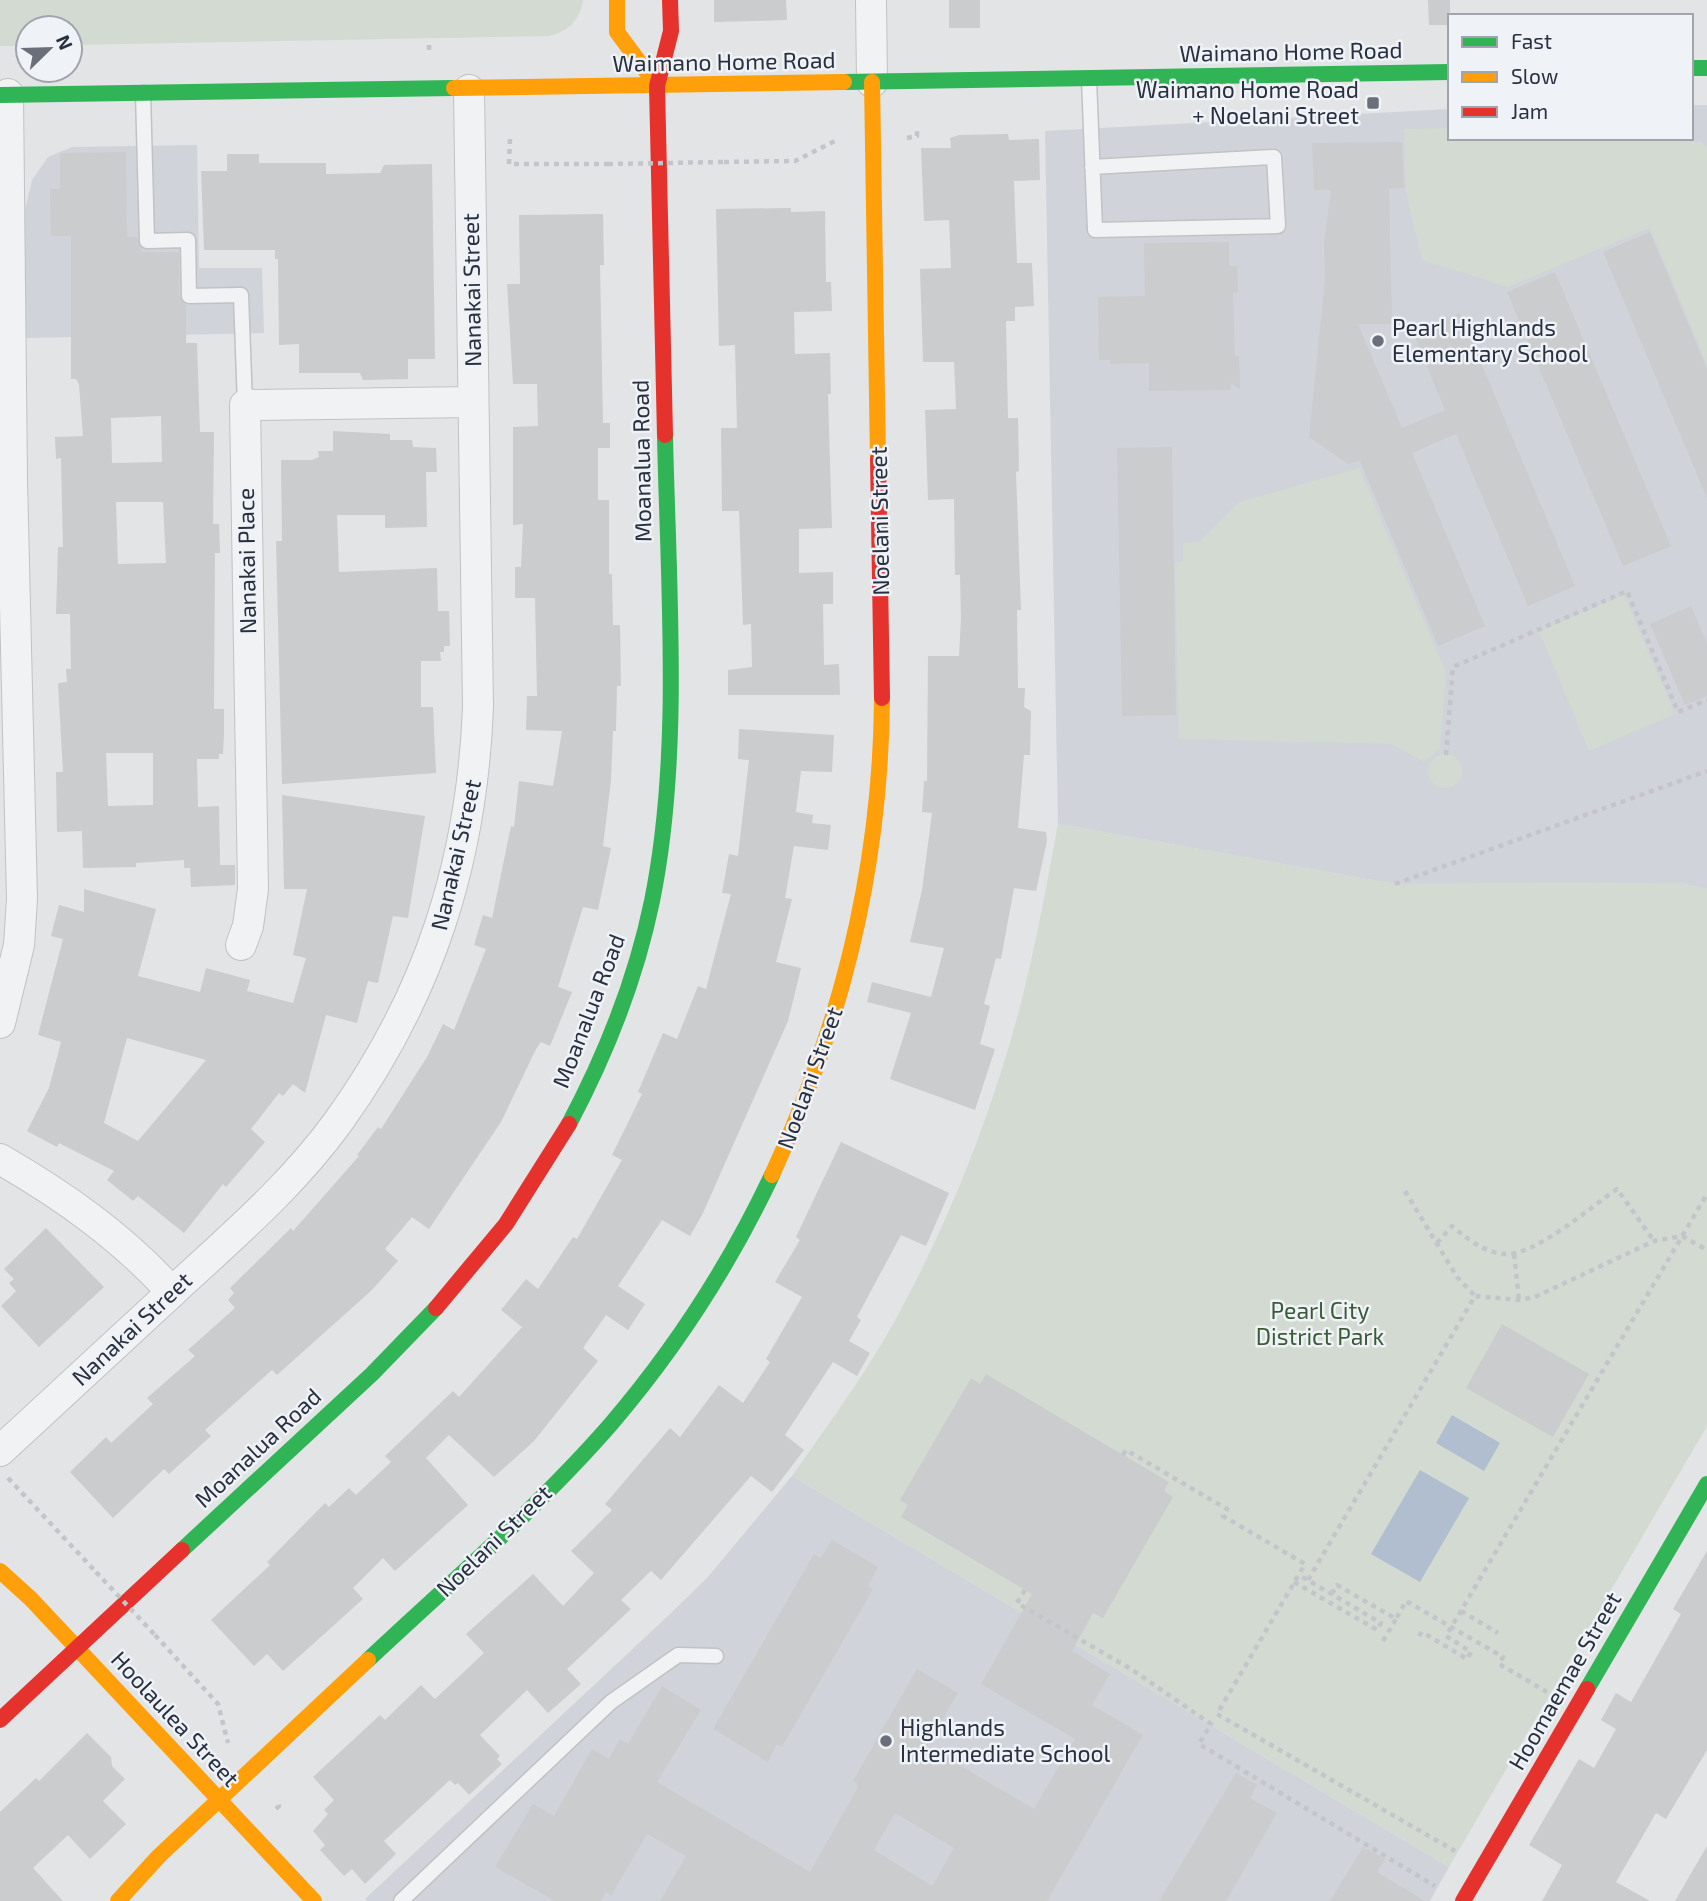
<svg xmlns="http://www.w3.org/2000/svg" width="1707" height="1901" font-family="'Exo 2',sans-serif">
	<rect width="100%" height="100%" fill="#e2e4e6"/>
	<g fill="#d0d3d9">
		<polygon points="1691,105 1707,105 1707,889 1680,883 1395,884 1058,824 1045,131 1450,109 1450,138 1691,138"/>
		<polygon points="197,145 199,268 262,268 264,333 26,338 23,218 32,180 48,157 72,147"/>
		<polygon points="792,1476 1449,1867 1430,1901 367,1901 365,1899 670,1614 707,1578"/>
	</g>
	<g fill="#d2dad2">
		<path d="M0 0H583C580 20 569 31 549 36L70 45V28H28V46H0Z"/>
		<polygon points="1450,128 1450,138 1634,138 1701,142 1707,147 1707,364 1650,228 1508,287 1422,260 1406,192 1404,129"/>
		<polygon points="1359,468 1446,672 1440,748 1424,762 1391,744 1179,739 1175,562 1183,562 1183,543 1199,542 1239,502"/>
		<polygon points="1624,595 1675,714 1589,751 1539,631"/>
		<circle cx="1445" cy="771" r="17"/>
		<path d="M1058 824 1395 884 1680 883 1707 889V1426L1449 1867 792 1476C833 1418 875 1361 907 1298 961 1195 1003 1083 1029 970 1040 922 1049 873 1058 824Z"/>
	</g>
	<g fill="#b1bed0">
		<polygon points="1452,1415 1500,1443 1484,1471 1436,1443"/>
		<polygon points="1420,1470 1469,1498 1420,1582 1371,1554"/>
	</g>
	<g fill="#caccce" fill-rule="evenodd">
		<polygon points="714,0 786,0 787,20 714,22"/>
		<rect x="949" y="0" width="31" height="28"/>
		<polygon points="1428,0 1450,0 1450,25 1429,25"/>
		<polygon points="1008,134 1009,140 1039,139 1040,180 1014,181 1017,263 1032,263 1034,306 1015,307 1015,321 1006,321 1008,418 1018,418 1019,471 1016,472 1021,610 1017,610 1018,688 1025,688 1024,707 1031,711 1030,755 1024,755 1018,828 1046,832 1047,841 1036,891 1014,888 1001,959 996,958 984,1004 990,1006 980,1044 995,1049 975,1110 890,1079 911,1013 867,1002 872,982 931,997 944,948 910,942 922,890 932,813 922,812 924,781 927,781 928,656 959,656 961,619 960,575 955,575 954,499 928,500 925,410 956,409 954,362 923,362 920,269 951,268 949,220 924,221 921,148 951,148 950,138 959,135"/>
		<polygon points="1402,142 1404,188 1389,189 1392,324 1358,324 1402,428 1445,410 1413,333 1460,313 1575,586 1528,606 1456,434 1412,453 1485,626 1438,646 1360,461 1348,464 1309,437 1325,280 1324,242 1331,190 1314,190 1312,143"/>
		<path d="M126 152 127 237H137L142 252H179V296L186 305V343H197L200 432H214L213 524H219L220 553H215L214 709H224V734L223 754H219V759H197L198 807 219 806 220 865H235V885L191 887 190 868H184V860L136 863V867L83 868 82 831 57 832 56 772H63L58 683 67 682 66 669H71L70 614H56L58 547H63L61 458 56 459 55 437 83 436 79 385 76 379H71V236H51L50 189H60V153ZM161 416 162 462 112 463 111 418ZM116 502H163L166 563 118 564ZM106 753H153V805L108 806Z"/>
		<polygon points="227,154 259,154 259,163 326,163 326,174 380,173 384,165 432,164 435,359 408,359 408,379 363,380 360,373 299,373 299,344 279,345 278,259 275,259 275,250 204,250 201,171 227,171"/>
		<polygon points="791,208 791,212 825,211 826,282 831,282 832,311 794,312 795,354 830,353 831,394 828,394 832,528 799,529 799,573 833,572 833,604 823,604 824,665 839,664 840,695 728,695 728,670 752,667 751,624 743,625 739,511 722,511 721,428 737,428 735,345 719,346 716,209"/>
		<polygon points="603,214 604,265 600,265 603,423 610,423 610,448 598,448 598,500 609,500 609,574 612,574 613,625 620,625 621,686 617,686 616,731 613,731 611,781 603,846 611,848 598,910 583,907 558,987 572,992 550,1046 541,1042 536,1049 501,1122 429,1229 412,1217 385,1249 398,1261 372,1290 277,1375 272,1370 205,1430 211,1436 169,1474 164,1469 113,1518 70,1472 106,1437 111,1443 153,1404 147,1398 195,1356 188,1350 235,1308 228,1300 234,1293 230,1288 291,1228 293,1231 359,1156 357,1155 378,1127 381,1129 427,1057 443,1024 454,1030 486,949 474,945 483,915 492,918 511,826 514,827 519,781 553,786 562,731 526,730 527,696 537,696 535,598 515,598 515,567 521,567 523,524 513,525 513,427 538,426 537,384 513,384 507,284 520,284 519,215"/>
		<polygon points="1650,232 1707,369 1707,498 1603,252"/>
		<polygon points="1229,242 1229,266 1237,266 1238,293 1233,293 1235,356 1239,356 1240,389 1231,383 1231,390 1149,391 1149,363 1110,364 1110,360 1099,360 1098,297 1145,296 1144,243"/>
		<polygon points="1555,272 1671,546 1623,566 1507,292"/>
		<polygon points="333,431 390,434 390,440 412,440 413,447 436,448 437,472 426,472 427,527 385,528 385,515 337,515 339,572 437,568 438,611 449,611 450,646 444,646 444,652 440,652 441,661 421,661 421,707 433,707 436,773 282,784 276,541 282,541 281,460 312,460 319,457 318,451 333,451"/>
		<polygon points="1172,447 1176,715 1122,716 1117,448"/>
		<polygon points="1691,606 1707,644 1707,696 1685,705 1650,624"/>
		<polygon points="739,729 834,735 832,772 801,771 796,812 813,815 812,823 831,825 828,850 794,846 785,898 792,899 776,962 801,968 788,1021 703,1213 690,1236 662,1220 618,1286 645,1304 628,1330 606,1315 583,1348 598,1361 534,1441 494,1477 449,1435 426,1458 468,1505 395,1571 383,1558 353,1588 363,1599 283,1671 267,1654 254,1666 211,1620 270,1565 267,1562 325,1503 329,1507 349,1488 356,1495 391,1462 385,1456 453,1391 459,1397 522,1327 501,1310 526,1279 538,1289 573,1237 577,1239 622,1160 612,1155 642,1094 638,1092 663,1033 677,1039 698,986 706,989 731,894 722,893 729,854 738,856 749,760 738,759"/>
		<path d="M282 795 425 816 408 918 393 916 378 983 368 981 357 1023 326 1015 305 1093 293 1084 283 1096 279 1093 251 1129 265 1142 226 1187 223 1184 184 1233 138 1196 133 1201 107 1180 114 1171 59 1143 57 1147 27 1131 49 1088 61 1042 38 1035 63 939 51 936 59 905 84 912V889L156 909 138 976 200 992 206 968 250 980 247 991 293 1003 306 958 293 955 307 889H284ZM127 1038 206 1060 138 1141 104 1123Z"/>
		<polygon points="841,1142 949,1193 926,1246 901,1235 857,1317 861,1320 849,1341 870,1353 857,1376 833,1362 785,1435 804,1450 772,1492 751,1476 661,1580 651,1571 621,1600 631,1609 567,1669 581,1684 548,1713 527,1690 480,1735 500,1756 497,1759 502,1764 469,1795 458,1783 455,1785 450,1780 384,1841 396,1854 365,1884 352,1869 344,1876 320,1850 325,1845 313,1831 328,1814 324,1810 334,1800 313,1777 380,1715 385,1720 421,1685 435,1699 484,1653 466,1634 533,1574 563,1606 594,1573 571,1551 612,1510 605,1504 670,1428 680,1437 719,1385 743,1403 770,1362 766,1359 802,1297 775,1282 800,1240 796,1237"/>
		<polygon points="46,1228 104,1287 39,1347 1,1306 16,1291 9,1283 14,1279 4,1269"/>
		<polygon points="1502,1324 1589,1374 1553,1437 1466,1388"/>
		<path d="M986 1374 1169 1482 1164 1491 1173 1497 1103 1618 1093 1613 1072 1651 1110 1674 1092 1705 1143 1735 1047 1901H660L686 1856 647 1834 611 1896 606 1892 601 1901H555L495 1867 533 1804 554 1816 592 1749 609 1759 620 1739 628 1744 662 1686 701 1710 657 1782 810 1872 857 1789V1783L853 1781 917 1669 958 1693 927 1746 1034 1809 1075 1739 981 1684 1032 1594 901 1517 908 1505 900 1500 971 1378 980 1384ZM895 1813 954 1848 932 1886 874 1850Z"/>
		<polygon points="832,1540 878,1567 868,1586 873,1589 782,1747 777,1744 768,1762 713,1729 814,1554 821,1558"/>
		<polygon points="1707,1551 1707,1750 1666,1819 1656,1813 1616,1882 1650,1901 1542,1901 1562,1865 1529,1845 1579,1759 1594,1768 1616,1729 1601,1720 1616,1693 1631,1702 1681,1614 1673,1609"/>
		<polygon points="87,1733 111,1757 112,1766 125,1779 103,1801 126,1824 90,1859 68,1835 33,1868 63,1901 0,1901 0,1812 36,1778 39,1781"/>
		<polygon points="1236,1773 1257,1785 1250,1798 1277,1813 1226,1901 1159,1901"/>
		<polygon points="1707,1846 1707,1901 1675,1901"/>
		<polygon points="1363,1847 1385,1859 1377,1872 1425,1901 1330,1901"/>
	</g>
	<g fill="none" stroke-linecap="round" stroke-linejoin="round">
		<defs>
			<g id="lane">
				<polyline points="1089,79 1095,230 1278,226 1274,157 1092,167"/>
				<polyline points="143,93 147,241 188,240 189,296 241,295 245,405"/>
				<polyline points="401,1901 611,1702 678,1655 716,1656"/>
			</g>
			<g id="street">
				<polyline points="871,0 872,82"/>
				<polyline points="241,945 248,926 253,889 245,405 473,402"/>
				<polyline points="0,1023 19,945 22,899 12,480 8,94"/>
				<path d="M0 1159C64 1196 122 1237 172 1292"/>
				<path d="M0 1451C57 1398 114 1345 171 1293 229 1239 291 1187 338 1122 429 996 472 862 478 707L469 90"/>
			</g>
		</defs>
		<use href="#lane" stroke="#c0c2c4" stroke-width="17"/>
		<use href="#street" stroke="#c0c2c4" stroke-width="32"/>
		<g stroke="#c4c5ca" stroke-width="4.5" stroke-dasharray="5 5" stroke-linecap="butt">
			<polyline points="429,50 429,44"/>
			<polyline points="907,138 917,136 917,129"/>
			<polyline points="510,139 509,164 608,164"/>
			<polyline points="724,162 795,161 837,140"/>
			<polyline points="1446,755 1453,667 1627,591 1678,712 1707,700"/>
			<polyline points="1395,884 1707,771"/>
			<polyline points="1405,1191 1457,1277 1475,1296"/>
			<path d="M1437 1243 1452 1226C1468 1239 1483 1252 1504 1254 1534 1257 1592 1206 1617 1189L1654 1241"/>
			<polyline points="1514,1254 1519,1300"/>
			<polyline points="1123,1455 1126,1450 1227,1509 1223,1516 1305,1564 1217,1714 1455,1851"/>
			<polyline points="8,1478 96,1572"/>
			<polyline points="1308,1580 1475,1296 1519,1300 1535,1297 1654,1241 1682,1236 1707,1250"/>
			<polyline points="1294,1582 1377,1630 1381,1623 1299,1575"/>
			<polyline points="1025,1590 1017,1603 1131,1669 1211,1724 1199,1744 1435,1886"/>
			<polyline points="1332,1594 1337,1585 1396,1619 1406,1601 1503,1657 1499,1664 1547,1692"/>
			<polyline points="1461,1611 1498,1633"/>
			<polyline points="155,1635 218,1704 228,1743"/>
			<polyline points="1419,1636 1422,1632 1467,1659 1471,1652 1446,1636 1707,1194"/>
			<polyline points="1383,1641 1396,1619"/>
			<polyline points="276,1809 279,1806 276,1803"/>
		</g>
		<use href="#lane" stroke="#f1f2f4" stroke-width="14"/>
		<use href="#street" stroke="#f1f2f4" stroke-width="30"/>
		<g stroke="#30b455" stroke-width="16">
			<polyline points="1691,68 1707,68"/>
			<polyline points="844,82 1450,72"/>
			<polyline points="0,95 454,88"/>
			<path d="M569 1124C606 1054 636 979 652 901 682 754 668 584 665 435"/>
			<polyline points="182,1550 372,1374 436,1308"/>
			<path d="M368 1660C450 1583 537 1509 611 1424 675 1349 730 1264 772 1175"/>
			<polyline points="1587,1689 1707,1484"/>
		</g>
		<g stroke="#ff9f0a" stroke-width="16">
			<polyline points="617,0 617,32 657,86"/>
			<polyline points="872,82 878,459"/>
			<polyline points="454,88 844,82"/>
			<path d="M772 1175C842 1024 881 865 882 698"/>
			<polyline points="0,1571 31,1599 314,1901"/>
			<polyline points="118,1901 159,1856 368,1660"/>
		</g>
		<g stroke="#e5322d" stroke-width="16">
			<polyline points="665,435 657,86 671,31 670,0"/>
			<polyline points="878,459 882,698"/>
			<polyline points="436,1308 506,1224 569,1124"/>
			<polyline points="0,1720 182,1550"/>
			<polyline points="1463,1901 1587,1689"/>
		</g>
		<g stroke="#c4c5ca" stroke-width="4.5" stroke-dasharray="5 5" stroke-linecap="butt">
			<polyline points="608,164 724,162"/>
			<polyline points="96,1572 155,1635"/>
		</g>
	</g>
	<g fill="#6a6f79" stroke="#eff2f6" stroke-width="2.5">
		<rect x="1366" y="96" width="14" height="14" rx="3.5"/>
		<circle cx="1378" cy="341" r="7"/>
		<circle cx="886" cy="1741" r="7"/>
	</g>
	<g text-anchor="middle" stroke-width="5" stroke-linejoin="round" paint-order="stroke">
		<g font-size="23" fill="#29303f" stroke="#eff2f6">
			<text transform="translate(1291 52) rotate(-1)" y="8">Waimano Home Road</text>
			<text transform="translate(724 62) rotate(-1)" y="8">Waimano Home Road</text>
			<text transform="translate(472 290) rotate(-91)" y="8">Nanakai Street</text>
			<text transform="translate(642 461) rotate(-91)" y="8">Moanalua Road</text>
			<text transform="translate(880 521) rotate(-91)" y="8">Noelani Street</text>
			<text transform="translate(247 561) rotate(-91)" y="8">Nanakai Place</text>
			<text transform="translate(456 855) rotate(-77)" y="8">Nanakai Street</text>
			<text transform="translate(589 1011) rotate(-69)" y="8">Moanalua Road</text>
			<text transform="translate(810 1078) rotate(-70)" y="8">Noelani Street</text>
			<text transform="translate(132 1329) rotate(-43)" y="8">Nanakai Street</text>
			<text transform="translate(258 1448) rotate(-43)" y="8">Moanalua Road</text>
			<text transform="translate(494 1541) rotate(-44)" y="8">Noelani Street</text>
			<text transform="translate(1565 1681) rotate(-60)" y="8">Hoomaemae Street</text>
			<text transform="translate(175 1719) rotate(47)" y="8">Hoolaulea Street</text>
		</g>
		<g font-size="23" fill="#29303f" stroke="#eff2f6" text-anchor="start">
			<text x="1359" y="98" text-anchor="end">Waimano Home Road<tspan x="1359" dy="26">+ Noelani Street</tspan></text>
			<text x="1392" y="336">Pearl Highlands<tspan x="1392" dy="26">Elementary School</tspan></text>
			<text x="900" y="1736">Highlands<tspan x="900" dy="26">Intermediate School</tspan></text>
		</g>
		<g font-size="23" fill="#3b5b37" stroke="#eff2f6">
			<text x="1320" y="1319">Pearl City<tspan x="1320" dy="26">District Park</tspan></text>
		</g>
	</g>
	<rect x="1448" y="14" width="245" height="126" fill="#eff2f6" stroke="#a0a4ad" stroke-width="2"/>
	<rect x="1462" y="37" width="35" height="10" fill="#30b455" stroke="#a0a4ad" stroke-width="2"/>
	<text x="1511" y="49" font-size="21" fill="#29303f">Fast</text>
	<rect x="1462" y="72" width="35" height="10" fill="#ff9f0a" stroke="#a0a4ad" stroke-width="2"/>
	<text x="1511" y="84" font-size="21" fill="#29303f">Slow</text>
	<rect x="1462" y="107" width="35" height="10" fill="#e5322d" stroke="#a0a4ad" stroke-width="2"/>
	<text x="1511" y="119" font-size="21" fill="#29303f">Jam</text>
	<g transform="translate(49 49) rotate(67)"><circle r="33" fill="#eff2f6" stroke="#a0a4ad" stroke-width="2"/>
	<path d="M0-5L12 26L0 18L-12 26Z" fill="#6a6f79"/>
	<text y="-10" font-size="19" font-weight="bold" text-anchor="middle" fill="#29303f">N</text>
	</g>
</svg>
